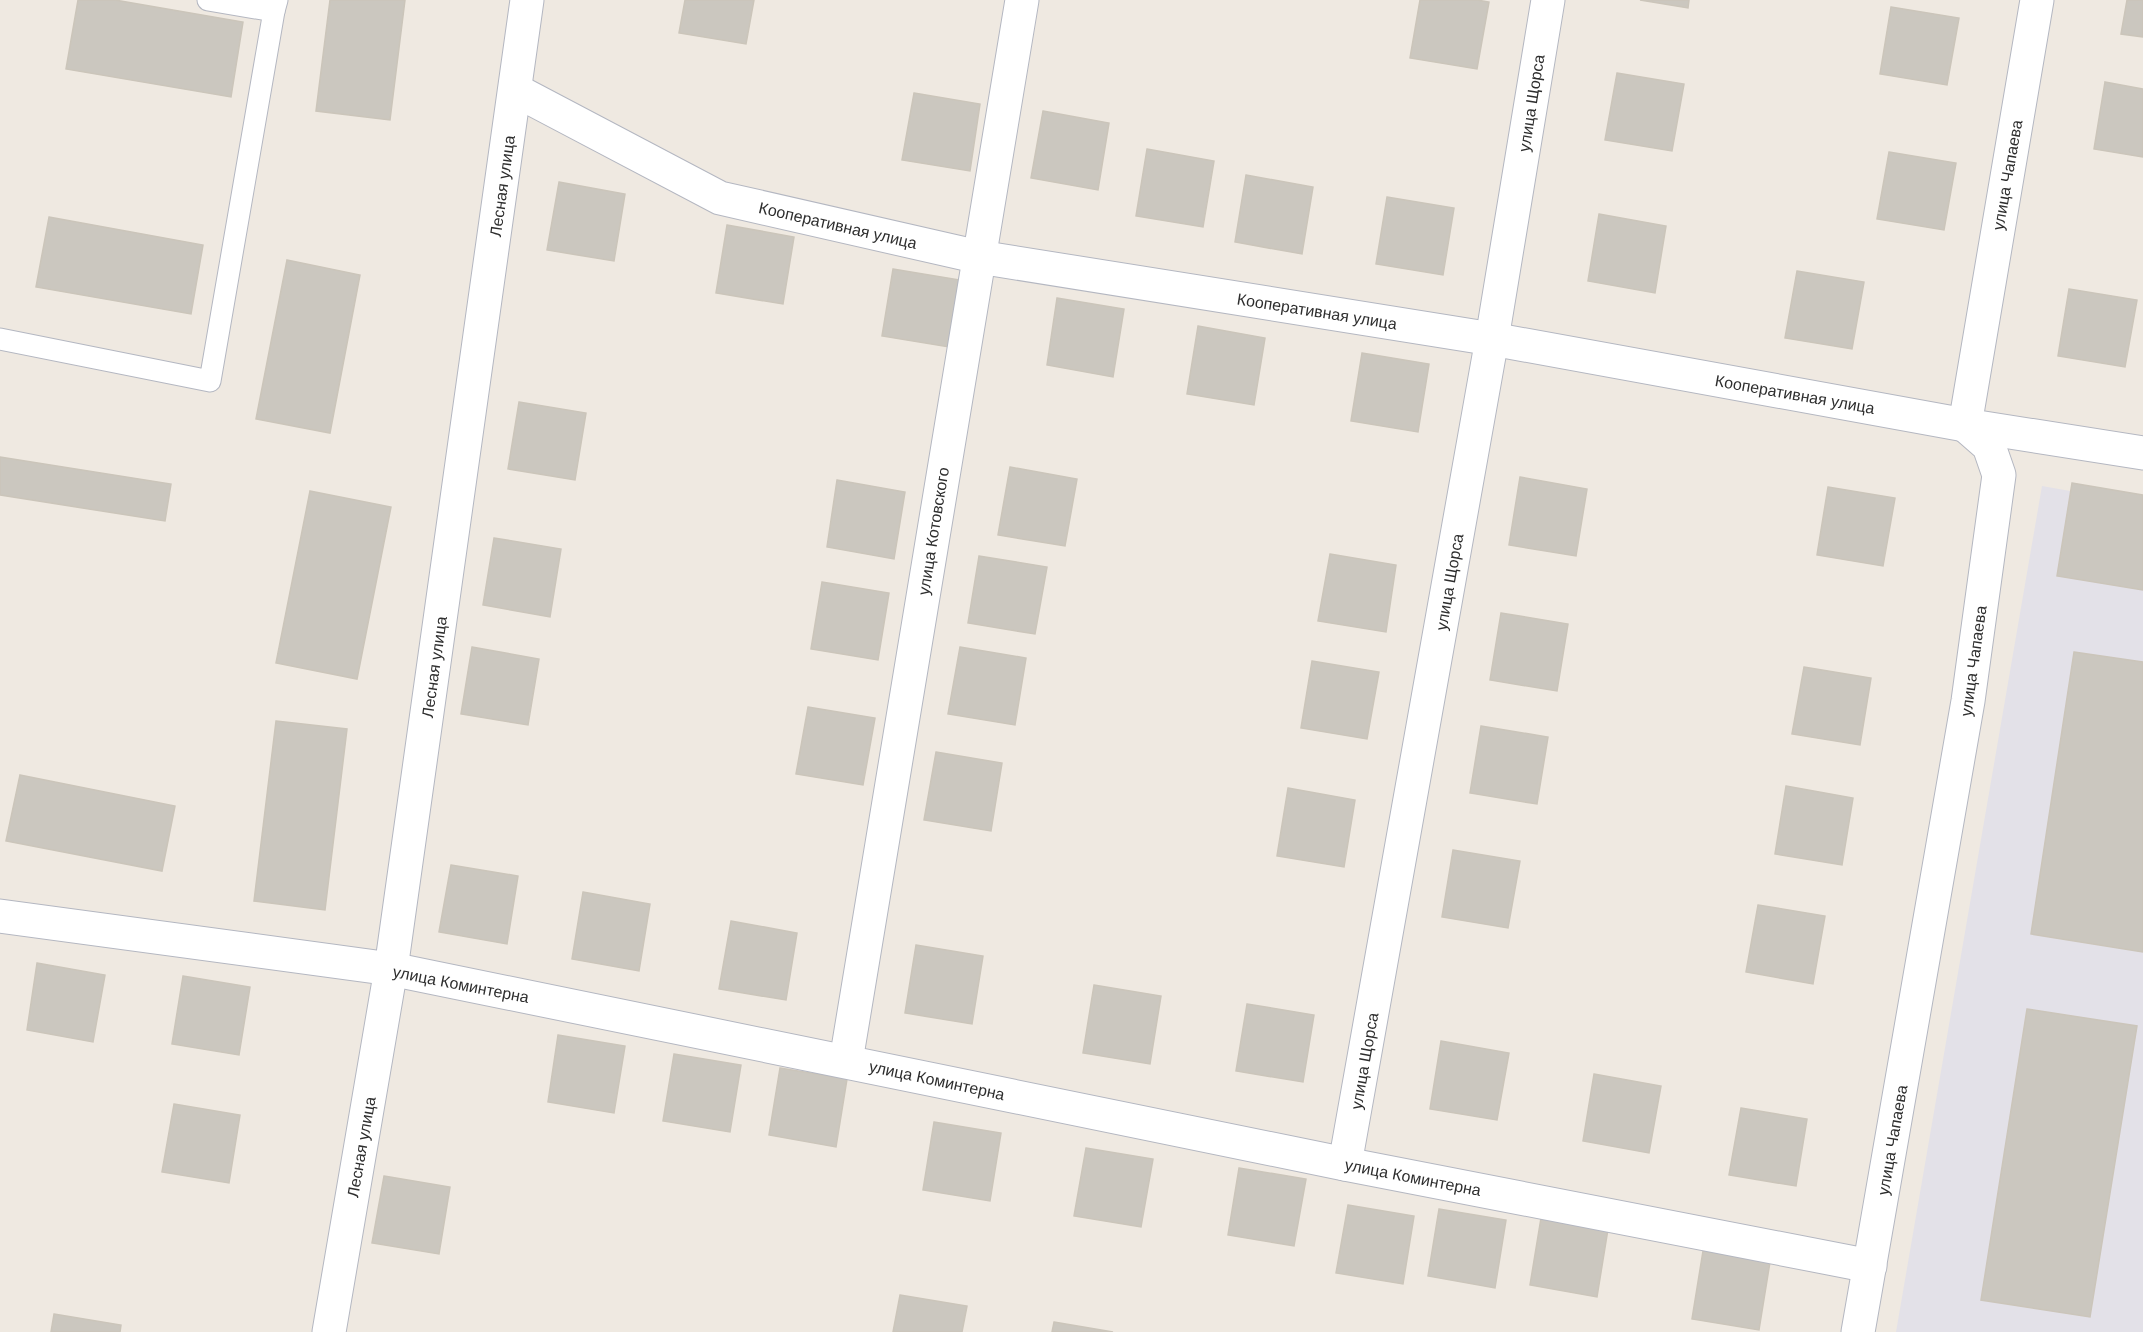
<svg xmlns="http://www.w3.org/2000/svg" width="2143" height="1332" font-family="Helvetica,sans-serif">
	<rect width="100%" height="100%" fill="#efe9e1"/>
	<polygon fill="#e3e1e8" points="2042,486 2143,504 2143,1332 1896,1332"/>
	<g fill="#cbc7bf" stroke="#cbc5ba" stroke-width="1.5">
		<polygon points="78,0 115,0 243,22 231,97 66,69"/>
		<polygon points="330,0 405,0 390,120 316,111"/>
		<polygon points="685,0 754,0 746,44 679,33"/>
		<polygon points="1420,0 1477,0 1489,2 1477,69 1410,58"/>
		<polygon points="1640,0 1689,0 1688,8"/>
		<polygon points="2127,0 2143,0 2143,37 2121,34"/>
		<polygon points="1891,7 1959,18 1947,85 1880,74"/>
		<polygon points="1617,73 1684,84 1672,151 1605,140"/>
		<polygon points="2105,82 2143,89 2143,157 2094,149"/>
		<polygon points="914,93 980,104 970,171 902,160"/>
		<polygon points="1043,111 1109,123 1098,190 1031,178"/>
		<polygon points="1147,149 1214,161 1203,227 1136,216"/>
		<polygon points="1889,152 1956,163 1944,230 1877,219"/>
		<polygon points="1246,175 1313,187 1302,254 1235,242"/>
		<polygon points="559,182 625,194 614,261 547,250"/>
		<polygon points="1387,197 1454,208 1443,275 1376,264"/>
		<polygon points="1599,214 1666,226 1655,293 1588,281"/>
		<polygon points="49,217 203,245 191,314 36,287"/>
		<polygon points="727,225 794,237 783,304 716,293"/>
		<polygon points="287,260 360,275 330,433 256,419"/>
		<polygon points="893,269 960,280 949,347 882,336"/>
		<polygon points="1797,271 1864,282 1852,349 1785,338"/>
		<polygon points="2069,289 2137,300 2125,367 2058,356"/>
		<polygon points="1057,298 1124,309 1113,377 1047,365"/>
		<polygon points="1198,326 1265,338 1254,405 1187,394"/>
		<polygon points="1362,353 1429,364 1418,432 1351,421"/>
		<polygon points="519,402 586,413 575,480 508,469"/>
		<polygon points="0,457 171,484 165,521 0,495"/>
		<polygon points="1010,467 1077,479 1065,546 998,535"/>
		<polygon points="1520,477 1587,489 1576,556 1509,545"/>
		<polygon points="837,480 905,492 894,559 827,547"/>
		<polygon points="2072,483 2143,495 2143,590 2057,576"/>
		<polygon points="1828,487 1895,498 1883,566 1817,555"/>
		<polygon points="310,491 391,507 357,679 276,663"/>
		<polygon points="494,538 561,549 550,617 483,605"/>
		<polygon points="1330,554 1396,565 1386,632 1318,621"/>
		<polygon points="979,556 1047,567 1035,634 968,623"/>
		<polygon points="822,582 889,593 878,660 811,649"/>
		<polygon points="1501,613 1568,624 1557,691 1490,680"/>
		<polygon points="472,647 539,659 528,725 461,714"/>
		<polygon points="960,647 1026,658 1015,725 948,714"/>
		<polygon points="2074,652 2143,662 2143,952 2031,934"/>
		<polygon points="1312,661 1379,672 1367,739 1301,728"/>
		<polygon points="1804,667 1871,678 1860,745 1792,734"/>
		<polygon points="808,707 875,718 863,785 796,774"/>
		<polygon points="276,721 347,729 325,910 254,901"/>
		<polygon points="1481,726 1548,737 1537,804 1470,793"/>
		<polygon points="936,752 1002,763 991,831 924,820"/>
		<polygon points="20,775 175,806 162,871 6,841"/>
		<polygon points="1786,786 1853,798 1842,865 1775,854"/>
		<polygon points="1288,788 1355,800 1344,867 1277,856"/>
		<polygon points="1453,850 1520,861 1508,928 1442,917"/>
		<polygon points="451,865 518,876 507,944 439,932"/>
		<polygon points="583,892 650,904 639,971 572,959"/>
		<polygon points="1758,905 1825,916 1813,984 1746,972"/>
		<polygon points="731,921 797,933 786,1000 719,989"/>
		<polygon points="916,945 983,956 972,1024 905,1013"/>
		<polygon points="37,963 105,975 93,1042 27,1030"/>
		<polygon points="183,976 250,987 239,1055 172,1044"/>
		<polygon points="1094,985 1161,996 1150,1064 1083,1053"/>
		<polygon points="1247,1004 1314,1015 1303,1082 1236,1071"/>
		<polygon points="2027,1009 2137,1026 2090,1317 1981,1300"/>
		<polygon points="558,1035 625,1046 614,1113 548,1102"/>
		<polygon points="1441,1041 1509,1053 1497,1120 1430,1109"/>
		<polygon points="674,1054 741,1065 730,1132 663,1121"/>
		<polygon points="780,1068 847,1079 836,1147 769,1135"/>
		<polygon points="1594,1074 1661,1086 1649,1153 1583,1141"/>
		<polygon points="174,1104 240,1115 229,1183 162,1172"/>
		<polygon points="1741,1108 1807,1119 1796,1186 1729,1175"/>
		<polygon points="934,1122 1001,1133 990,1201 923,1190"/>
		<polygon points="1086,1148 1153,1159 1141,1227 1074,1216"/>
		<polygon points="1239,1168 1306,1179 1294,1246 1228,1235"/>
		<polygon points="384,1176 450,1187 439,1254 372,1243"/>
		<polygon points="1348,1205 1414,1216 1403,1284 1336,1273"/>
		<polygon points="1439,1209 1506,1220 1495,1288 1428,1276"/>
		<polygon points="1541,1218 1608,1229 1597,1297 1530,1285"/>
		<polygon points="1703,1251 1770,1262 1759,1330 1692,1319"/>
		<polygon points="900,1295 967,1306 962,1332 893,1332"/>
		<polygon points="54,1314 121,1325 120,1332 51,1332"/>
		<polygon points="1054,1322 1113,1332 1052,1332"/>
	</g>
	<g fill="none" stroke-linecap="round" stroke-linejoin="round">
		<defs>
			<g id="service">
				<polyline points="208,0 274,11 277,0"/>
				<polyline points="0,339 210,381 274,11"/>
			</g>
			<g id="minor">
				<polyline points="515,90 720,198 979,257 1492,339 1965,425 2143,453"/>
				<polyline points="0,916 391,969 1345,1164 1870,1266"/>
				<polyline points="846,1061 1022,0"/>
				<polyline points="1345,1164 1492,339 1548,0"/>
				<polyline points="329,1332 391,969 527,0"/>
				<polyline points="1858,1332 1968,701 1999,475 1989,446 1965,425 2037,0"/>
			</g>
		</defs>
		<use href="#service" stroke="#b4b7c1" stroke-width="23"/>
		<use href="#minor" stroke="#b4b7c1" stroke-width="35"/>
		<use href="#service" stroke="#fff" stroke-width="21"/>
		<use href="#minor" stroke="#fff" stroke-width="33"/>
	</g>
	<g text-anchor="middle" stroke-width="5" stroke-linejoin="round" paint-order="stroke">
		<g font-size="16" fill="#2e2e2e" stroke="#fff">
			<text transform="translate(1531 103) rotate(-81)" y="6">улица Щорса</text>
			<text transform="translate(2007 175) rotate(-80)" y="6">улица Чапаева</text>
			<text transform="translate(502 186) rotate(-82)" y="6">Лесная улица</text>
			<text transform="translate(838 225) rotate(13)" y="6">Кооперативная улица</text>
			<text transform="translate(1317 311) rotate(9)" y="6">Кооперативная улица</text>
			<text transform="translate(1795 394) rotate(10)" y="6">Кооперативная улица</text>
			<text transform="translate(933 531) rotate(-81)" y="6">улица Котовского</text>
			<text transform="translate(1449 582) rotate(-80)" y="6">улица Щорса</text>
			<text transform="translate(1973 661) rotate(-82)" y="6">улица Чапаева</text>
			<text transform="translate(434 667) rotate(-82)" y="6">Лесная улица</text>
			<text transform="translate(461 984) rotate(11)" y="6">улица Коминтерна</text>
			<text transform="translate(1364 1061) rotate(-80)" y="6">улица Щорса</text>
			<text transform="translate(937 1080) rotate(12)" y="6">улица Коминтерна</text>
			<text transform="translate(1892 1140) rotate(-80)" y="6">улица Чапаева</text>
			<text transform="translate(361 1147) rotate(-80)" y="6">Лесная улица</text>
			<text transform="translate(1413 1177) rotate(11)" y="6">улица Коминтерна</text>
		</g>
	</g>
</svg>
